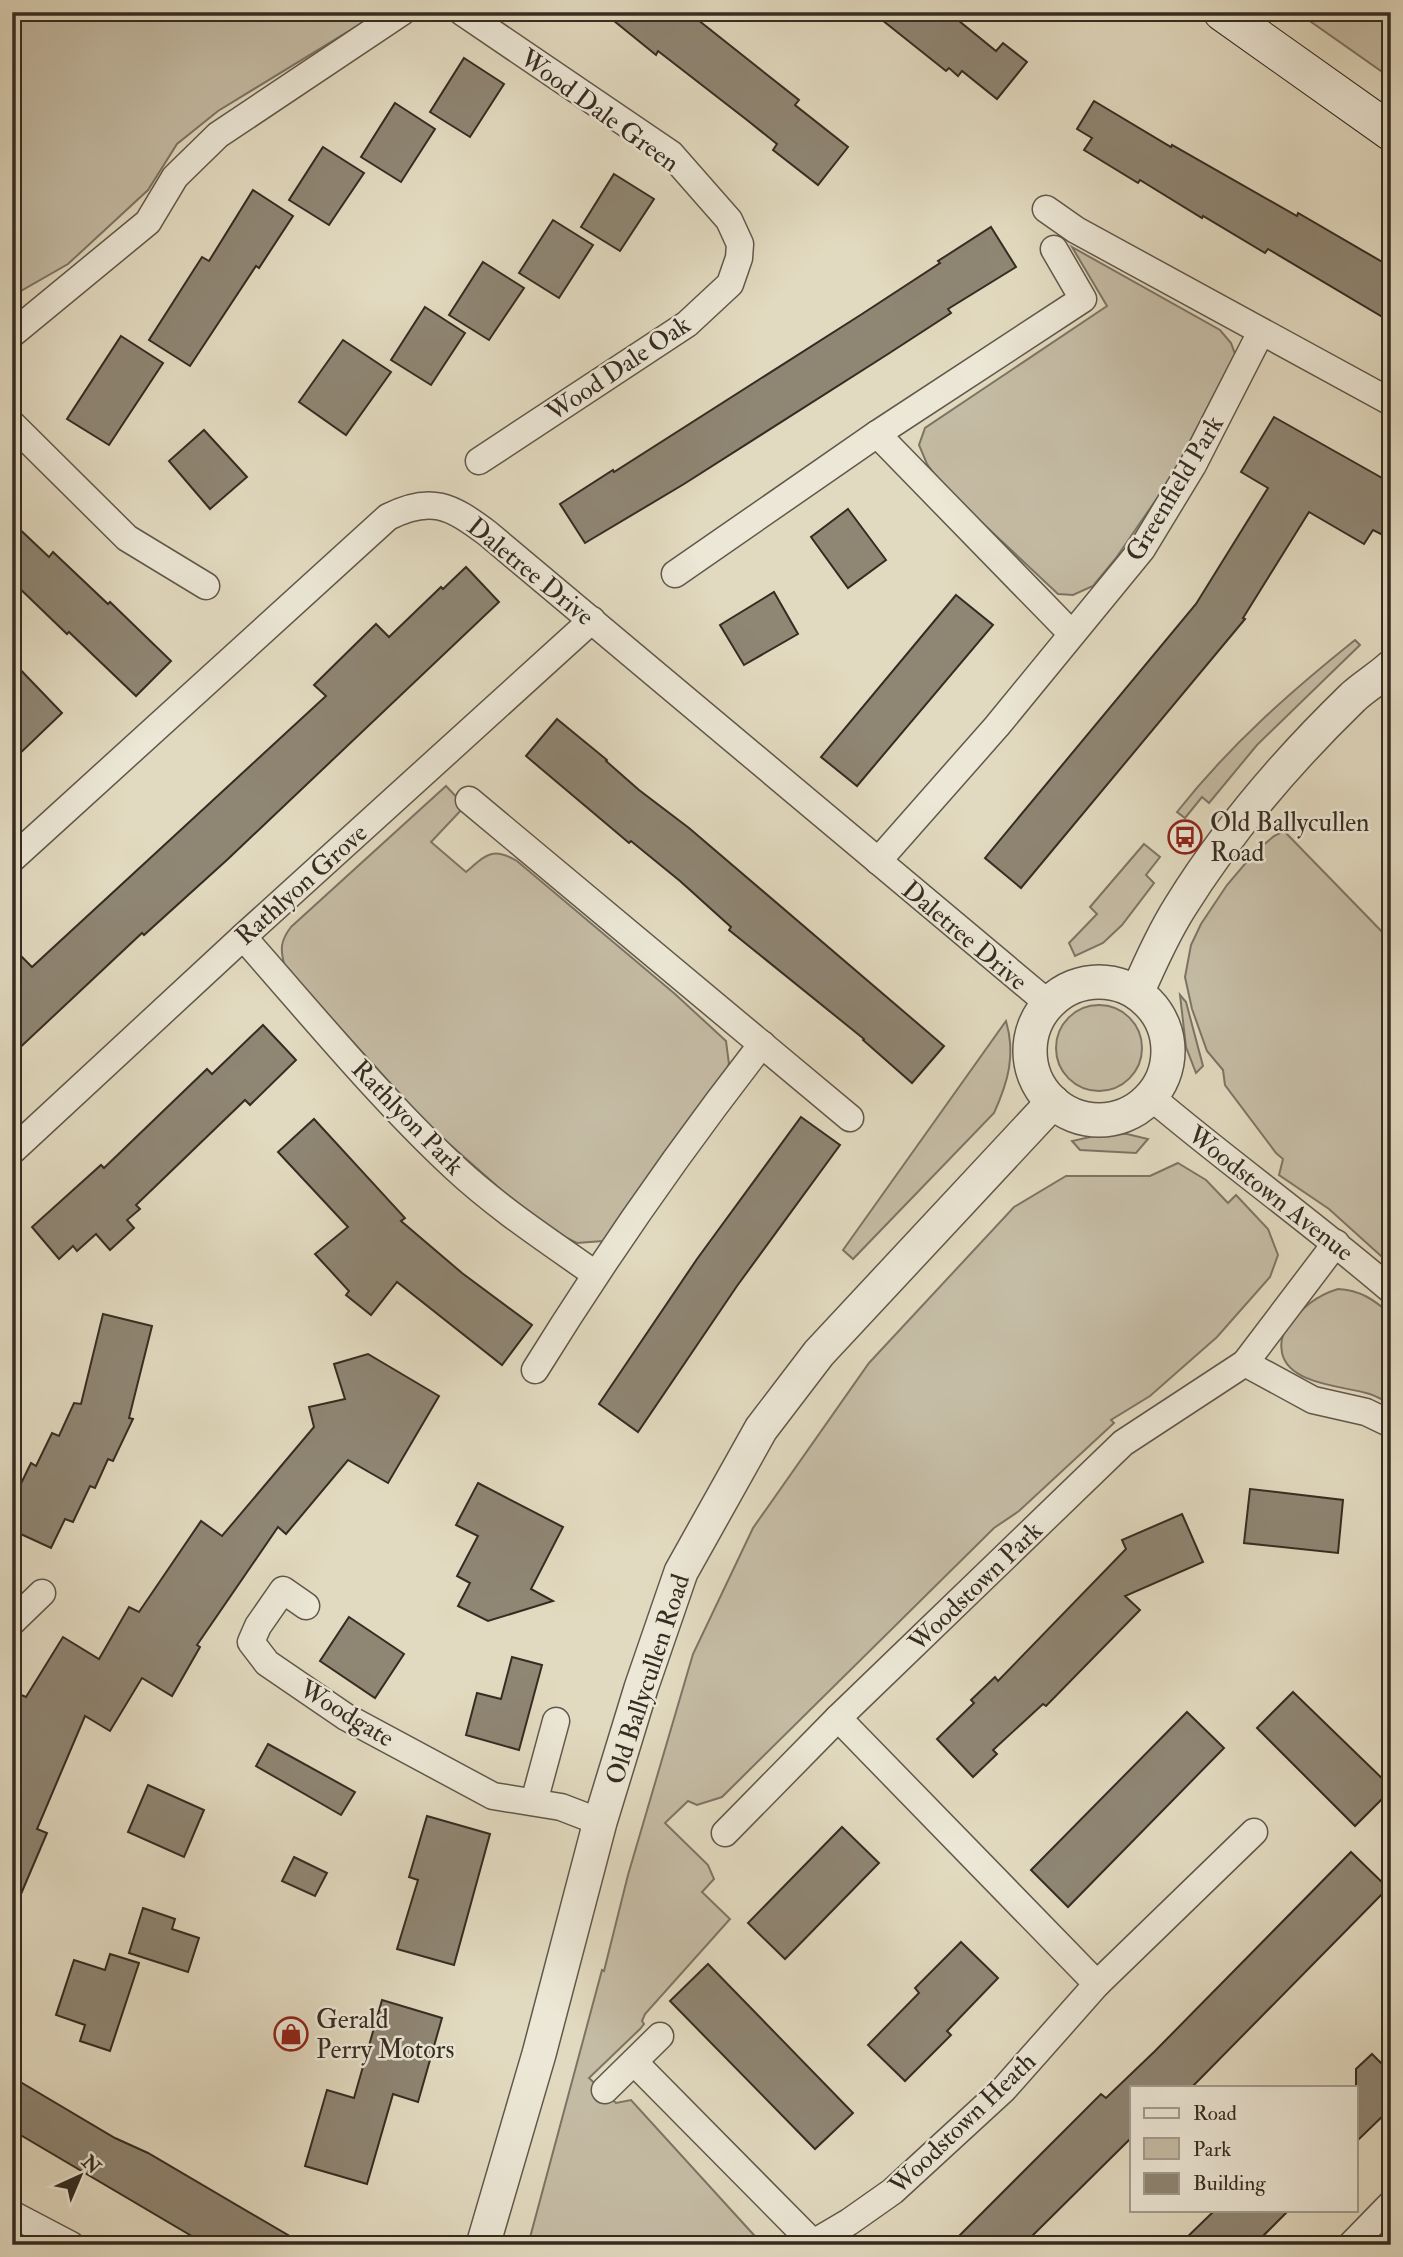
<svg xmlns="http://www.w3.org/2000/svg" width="1403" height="2257" font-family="'IM FELL Double Pica',serif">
	<rect width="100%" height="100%" fill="#e2dac0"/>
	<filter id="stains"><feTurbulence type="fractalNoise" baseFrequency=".00286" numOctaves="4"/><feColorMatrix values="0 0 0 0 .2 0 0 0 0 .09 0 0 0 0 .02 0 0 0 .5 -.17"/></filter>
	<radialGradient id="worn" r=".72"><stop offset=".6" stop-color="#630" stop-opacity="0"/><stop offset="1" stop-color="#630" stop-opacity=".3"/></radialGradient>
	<g fill="#c5bca5" stroke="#7d7464" stroke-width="2">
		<polygon points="12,12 380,12 218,111 177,144 148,190 68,264 12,296"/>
		<polygon points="1297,12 1391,12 1391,78"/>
		<polygon points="1072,247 1220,330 1231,343 1235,354 1171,478 1116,558 1093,586 1073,595 1058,594 945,488 927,464 919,445 925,428 1107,306"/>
		<path d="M1355 640 1360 645 1257 745 1209 803 1202 797 1185 818 1177 812C1229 746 1290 692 1355 640Z"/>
		<path d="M446 786 465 806 431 842 466 872C486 855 492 846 517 861L675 994 726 1041 729 1064 720 1086 603 1241 577 1243 544 1227 505 1193 430 1127 285 967C280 950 280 941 291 927Z"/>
		<polygon points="1284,831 1391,941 1391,1265 1329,1209 1279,1175 1283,1159 1276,1153 1225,1085 1223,1070 1207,1051 1192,1009 1185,977 1191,945 1201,924 1227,885 1255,852 1274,836"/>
		<polygon points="1144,844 1160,857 1146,875 1154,883 1122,925 1103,943 1075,956 1069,943 1097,914 1090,907"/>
		<polygon points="1180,995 1186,1002 1203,1066 1196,1073 1186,1047"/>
		<circle cx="1099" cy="1048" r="43"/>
		<path d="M1006 1021C1016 1055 1008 1082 994 1113L853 1259 843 1250Z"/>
		<polygon points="1108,1133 1127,1134 1148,1139 1136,1153 1080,1150 1072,1141"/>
		<polygon points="1178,1163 1206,1180 1228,1203 1236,1195 1268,1229 1278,1255 1270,1277 1217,1337 1150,1396 1111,1420 1114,1423 1019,1511 994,1528 722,1797 697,1805 688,1801 665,1823 708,1865 714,1879 702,1892 730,1919 645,2014 642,2021 644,2024 640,2029 589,2078 616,2103 631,2100 763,2245 528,2245 602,1970 604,1971 628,1875 693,1654 753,1528 869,1363 1014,1207 1066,1176 1150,1176"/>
		<path d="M1338 1289C1360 1290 1375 1300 1391 1315V1404C1383 1400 1375 1395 1366 1393 1341 1386 1289 1384 1282 1353 1280 1344 1282 1335 1287 1327 1302 1308 1315 1296 1338 1289Z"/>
	</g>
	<g fill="#8f8674" stroke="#352c22" stroke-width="2">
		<polygon points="603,12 688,12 799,100 795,105 848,147 818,185 773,150 777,144 747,120 658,51 656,55"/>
		<polygon points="872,12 948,12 996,51 1003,43 1027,62 997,99 962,71 958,76 949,68 946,71"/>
		<polygon points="464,58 504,84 470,137 430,112"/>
		<polygon points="1094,101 1171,147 1172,145 1297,216 1298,213 1391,267 1391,322 1268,249 1265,253 1203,216 1202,218 1140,180 1138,183 1084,150 1092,138 1077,129"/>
		<polygon points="395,103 435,129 401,182 361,157"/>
		<polygon points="323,147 364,173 329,225 289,200"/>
		<polygon points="614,174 654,199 620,251 581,227"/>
		<polygon points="253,190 293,216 259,268 256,266 190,366 149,340 202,257 209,261"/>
		<polygon points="553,220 593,245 559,298 519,273"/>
		<polygon points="991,227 1016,267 948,309 951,313 888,354 684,484 585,543 560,504 613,470 614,472 862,314 940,263 938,261"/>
		<polygon points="483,262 524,288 489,340 449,315"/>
		<polygon points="425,307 465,333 431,385 391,360"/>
		<polygon points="121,336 163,363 109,445 67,419"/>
		<polygon points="343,340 391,372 346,435 299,402"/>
		<polygon points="1274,417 1391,483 1391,539 1373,530 1364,544 1309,512 1243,618 1245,619 1021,888 985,858 1196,604 1268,488 1241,472"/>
		<polygon points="204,430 247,477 210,509 169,461"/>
		<polygon points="848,509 886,560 848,588 811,537"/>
		<polygon points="12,522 49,557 53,552 108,604 110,602 171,661 136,696 69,632 67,634 12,581"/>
		<polygon points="466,567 499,602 228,859 144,935 142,933 12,1055 12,947 32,967 326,696 314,685 376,624 389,637 441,587 443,589"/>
		<polygon points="774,592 798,634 744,665 720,625"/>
		<polygon points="956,595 993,625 857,786 821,757"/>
		<polygon points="12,661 62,713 12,761"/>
		<polygon points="557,719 607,760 606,761 639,790 689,828 944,1046 912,1083 863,1040 864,1039 729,930 731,927 680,881 631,841 629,843 609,826 526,756"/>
		<polygon points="263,1025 296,1060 250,1105 245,1100 136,1205 140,1209 127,1220 134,1228 110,1250 96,1234 77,1251 73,1246 59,1259 32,1227 101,1165 104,1168 207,1069 212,1074"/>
		<polygon points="801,1117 840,1145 737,1286 638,1432 599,1404 697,1259"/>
		<polygon points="314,1119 405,1218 401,1221 462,1273 532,1325 502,1365 397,1282 371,1315 346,1295 349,1291 315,1254 348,1227 278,1152"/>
		<polygon points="103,1314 152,1326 129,1418 133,1419 113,1461 108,1459 95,1488 90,1486 73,1522 65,1519 51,1548 12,1530 12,1502 31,1463 36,1466 52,1433 59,1436 74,1403 81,1404"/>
		<polygon points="368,1354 439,1396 388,1483 348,1460 286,1534 278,1527 197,1645 200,1647 172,1696 142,1678 110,1731 85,1716 37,1829 47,1833 12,1915 12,1691 26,1697 63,1637 99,1659 129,1607 139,1612 201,1521 222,1536 314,1427 309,1407 345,1399 334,1364"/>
		<polygon points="478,1483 563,1527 531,1589 553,1601 488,1621 458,1606 470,1583 457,1576 478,1536 456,1525"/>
		<polygon points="1250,1489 1343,1500 1338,1553 1244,1543"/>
		<polygon points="1182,1514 1203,1562 1125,1596 1140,1610 1046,1706 1043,1704 993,1750 997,1754 973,1777 937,1739 974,1703 971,1700 995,1677 998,1681 1126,1549 1122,1540"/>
		<polygon points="349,1617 404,1654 375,1698 320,1661"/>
		<polygon points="512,1657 542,1665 519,1750 466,1735 477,1693 501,1699"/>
		<polygon points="1293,1692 1391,1787 1391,1790 1355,1826 1257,1728"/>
		<polygon points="1187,1712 1224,1748 1068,1907 1031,1870"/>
		<polygon points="268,1744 355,1792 341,1815 256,1766"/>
		<polygon points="148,1785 204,1810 184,1857 128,1832"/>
		<polygon points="427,1816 490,1834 454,1965 397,1949 418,1880 409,1877"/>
		<polygon points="842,1827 879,1863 785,1959 748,1923"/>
		<polygon points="1351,1852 1388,1888 1192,2087 1132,2087 1132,2137 1023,2245 950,2245 1101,2094 1106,2098 1155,2051"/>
		<polygon points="294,1857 327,1873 315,1896 282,1881"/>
		<polygon points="143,1908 175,1919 172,1929 199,1938 188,1972 129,1953"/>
		<polygon points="961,1942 998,1978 947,2031 951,2035 905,2081 868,2045 919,1993 915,1988"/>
		<polygon points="110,1954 139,1963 110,2051 80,2041 85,2025 56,2015 74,1960 105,1970"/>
		<polygon points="708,1964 853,2113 815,2149 670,2001"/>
		<polygon points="382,2000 442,2018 418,2102 393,2094 367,2184 305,2166 327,2090 354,2098"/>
		<polygon points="1372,2054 1391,2073 1391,2108 1356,2142 1356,2069"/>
		<polygon points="12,2077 115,2138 148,2153 305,2245 207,2245 12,2130"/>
		<polygon points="1215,2210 1289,2210 1254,2245 1179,2245"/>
	</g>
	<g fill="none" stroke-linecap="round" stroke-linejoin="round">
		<defs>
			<g id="minor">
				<polyline points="462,12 671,154 729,220 740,244 739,258 730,284 687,324 479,461"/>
				<polyline points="1046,209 1076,230 1391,402"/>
				<polyline points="12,334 148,222 175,177 218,135 402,12"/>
				<polyline points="12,424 127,538 206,586"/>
				<polyline points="877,434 1071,633"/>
				<polyline points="675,574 877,434 1083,299 1054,249"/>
				<polyline points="469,800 850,1118"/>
				<path d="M12 859 388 517C431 495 451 506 487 533L1049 1004"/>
				<polyline points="878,861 997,726 1142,549 1193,465 1261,332"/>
				<path d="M243 937C312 1015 379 1097 455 1168 498 1208 547 1240 595 1274"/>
				<path d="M1151 1097C1229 1163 1313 1223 1391 1290"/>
				<polyline points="12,1151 243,937 592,620"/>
				<polyline points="1245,1363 1313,1400 1366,1412 1391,1424"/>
				<path d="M535 1370C605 1257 681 1148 762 1044"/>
				<polyline points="306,1606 283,1590 258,1626 251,1642 267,1663 346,1717 493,1796 561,1807 600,1822"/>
				<polyline points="12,1622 42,1593"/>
				<polyline points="838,1718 1097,1984"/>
				<polyline points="534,1802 556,1721"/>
				<polyline points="725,1833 838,1718 1123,1443 1245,1363 1336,1243"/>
				<polyline points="634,2062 812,2242"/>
				<polyline points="605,2090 660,2036"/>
				<polyline points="12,2214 71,2245"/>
				<polyline points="810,2245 849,2222 893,2191 1004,2089 1097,1984 1254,1832"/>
				<polyline points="1351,2245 1391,2204"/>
			</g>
			<g id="tertiary">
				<circle cx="1099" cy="1051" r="69"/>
				<path d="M1137 993C1150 963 1163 934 1180 907 1227 831 1288 760 1353 697 1365 686 1379 678 1391 667"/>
				<polyline points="483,2245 539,2054 600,1822 641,1688 681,1572 761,1429 819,1353 1053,1102"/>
			</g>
			<polyline id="secondary" points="1222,12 1391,132"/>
		</defs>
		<use href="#minor" stroke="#60584a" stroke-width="29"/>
		<use href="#tertiary" stroke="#60584a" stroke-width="36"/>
		<use href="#secondary" stroke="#352c22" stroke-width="39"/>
		<use href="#minor" stroke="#ece7d6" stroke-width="26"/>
		<use href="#tertiary" stroke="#ece7d6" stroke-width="33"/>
		<use href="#secondary" stroke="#ece7d6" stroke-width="37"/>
	</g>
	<defs>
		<symbol id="bus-ring" viewBox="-11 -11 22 22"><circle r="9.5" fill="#ece7d6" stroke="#8f2418" stroke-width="1.5"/><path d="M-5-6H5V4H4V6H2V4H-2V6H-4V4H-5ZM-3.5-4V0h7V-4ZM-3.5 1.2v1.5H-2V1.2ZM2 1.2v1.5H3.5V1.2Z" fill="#8f2418"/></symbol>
		<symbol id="shop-ring" viewBox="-11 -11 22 22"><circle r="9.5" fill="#ece7d6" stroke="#8f2418" stroke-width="1.5"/><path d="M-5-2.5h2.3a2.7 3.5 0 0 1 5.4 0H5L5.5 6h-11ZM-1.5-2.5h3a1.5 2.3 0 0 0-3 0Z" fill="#8f2418"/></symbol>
	</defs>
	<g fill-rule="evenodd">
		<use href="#bus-ring" x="1166" y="818" width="38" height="38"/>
		<use href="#shop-ring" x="272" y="2015" width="38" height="38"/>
	</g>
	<g text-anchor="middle" stroke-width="5" stroke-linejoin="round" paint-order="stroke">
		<g font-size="26" fill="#352c22" stroke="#ece7d6">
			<text transform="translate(600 110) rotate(36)" y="9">Wood Dale Green</text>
			<text transform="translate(618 368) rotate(-34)" y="9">Wood Dale Oak</text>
			<text transform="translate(1174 488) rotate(-59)" y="9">Greenfield Park</text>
			<text transform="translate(531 571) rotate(39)" y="9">Daletree Drive</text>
			<text transform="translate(301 884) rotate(-42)" y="9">Rathlyon Grove</text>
			<text transform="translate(965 935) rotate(40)" y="9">Daletree Drive</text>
			<text transform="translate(408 1117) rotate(46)" y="9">Rathlyon Park</text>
			<text transform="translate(1271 1193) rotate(38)" y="9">Woodstown Avenue</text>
			<text transform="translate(975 1586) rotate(-44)" y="9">Woodstown Park</text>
			<text transform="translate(647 1679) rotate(-72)" y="9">Old Ballycullen Road</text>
			<text transform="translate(347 1713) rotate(31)" y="9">Woodgate</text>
			<text transform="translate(962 2123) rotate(-44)" y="9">Woodstown Heath</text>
		</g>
		<g font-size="26" fill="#352c22" stroke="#ece7d6" text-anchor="start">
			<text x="1210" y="831">Old Ballycullen<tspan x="1210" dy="30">Road</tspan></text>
			<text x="316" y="2028">Gerald<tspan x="316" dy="30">Perry Motors</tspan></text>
		</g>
	</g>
	<rect width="1403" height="2257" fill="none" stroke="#e2dac0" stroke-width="42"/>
	<rect x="14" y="14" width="1375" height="2229" fill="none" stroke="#352c22" stroke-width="3.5"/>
	<rect x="21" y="21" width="1361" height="2215" fill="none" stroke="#352c22" stroke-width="2"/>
	<rect x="1130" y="2086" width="228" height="126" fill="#ece7d6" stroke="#a39c8e" stroke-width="2"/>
	<rect x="1144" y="2108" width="35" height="10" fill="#ece7d6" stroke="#a39c8e" stroke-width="2"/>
	<text x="1193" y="2120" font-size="21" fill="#352c22">Road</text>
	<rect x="1144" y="2138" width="35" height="21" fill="#c5bca5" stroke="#a39c8e" stroke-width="2"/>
	<text x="1193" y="2156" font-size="21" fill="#352c22">Park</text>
	<rect x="1144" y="2173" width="35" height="21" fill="#8f8674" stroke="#a39c8e" stroke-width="2"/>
	<text x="1193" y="2190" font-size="21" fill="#352c22">Building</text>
	<g transform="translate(80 2176) rotate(44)" stroke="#ece7d6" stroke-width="5" paint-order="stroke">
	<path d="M0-5L12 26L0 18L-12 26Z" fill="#352c22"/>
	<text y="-10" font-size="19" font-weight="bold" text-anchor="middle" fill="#352c22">N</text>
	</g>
	<rect width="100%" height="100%" filter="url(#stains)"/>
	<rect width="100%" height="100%" fill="url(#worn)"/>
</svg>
